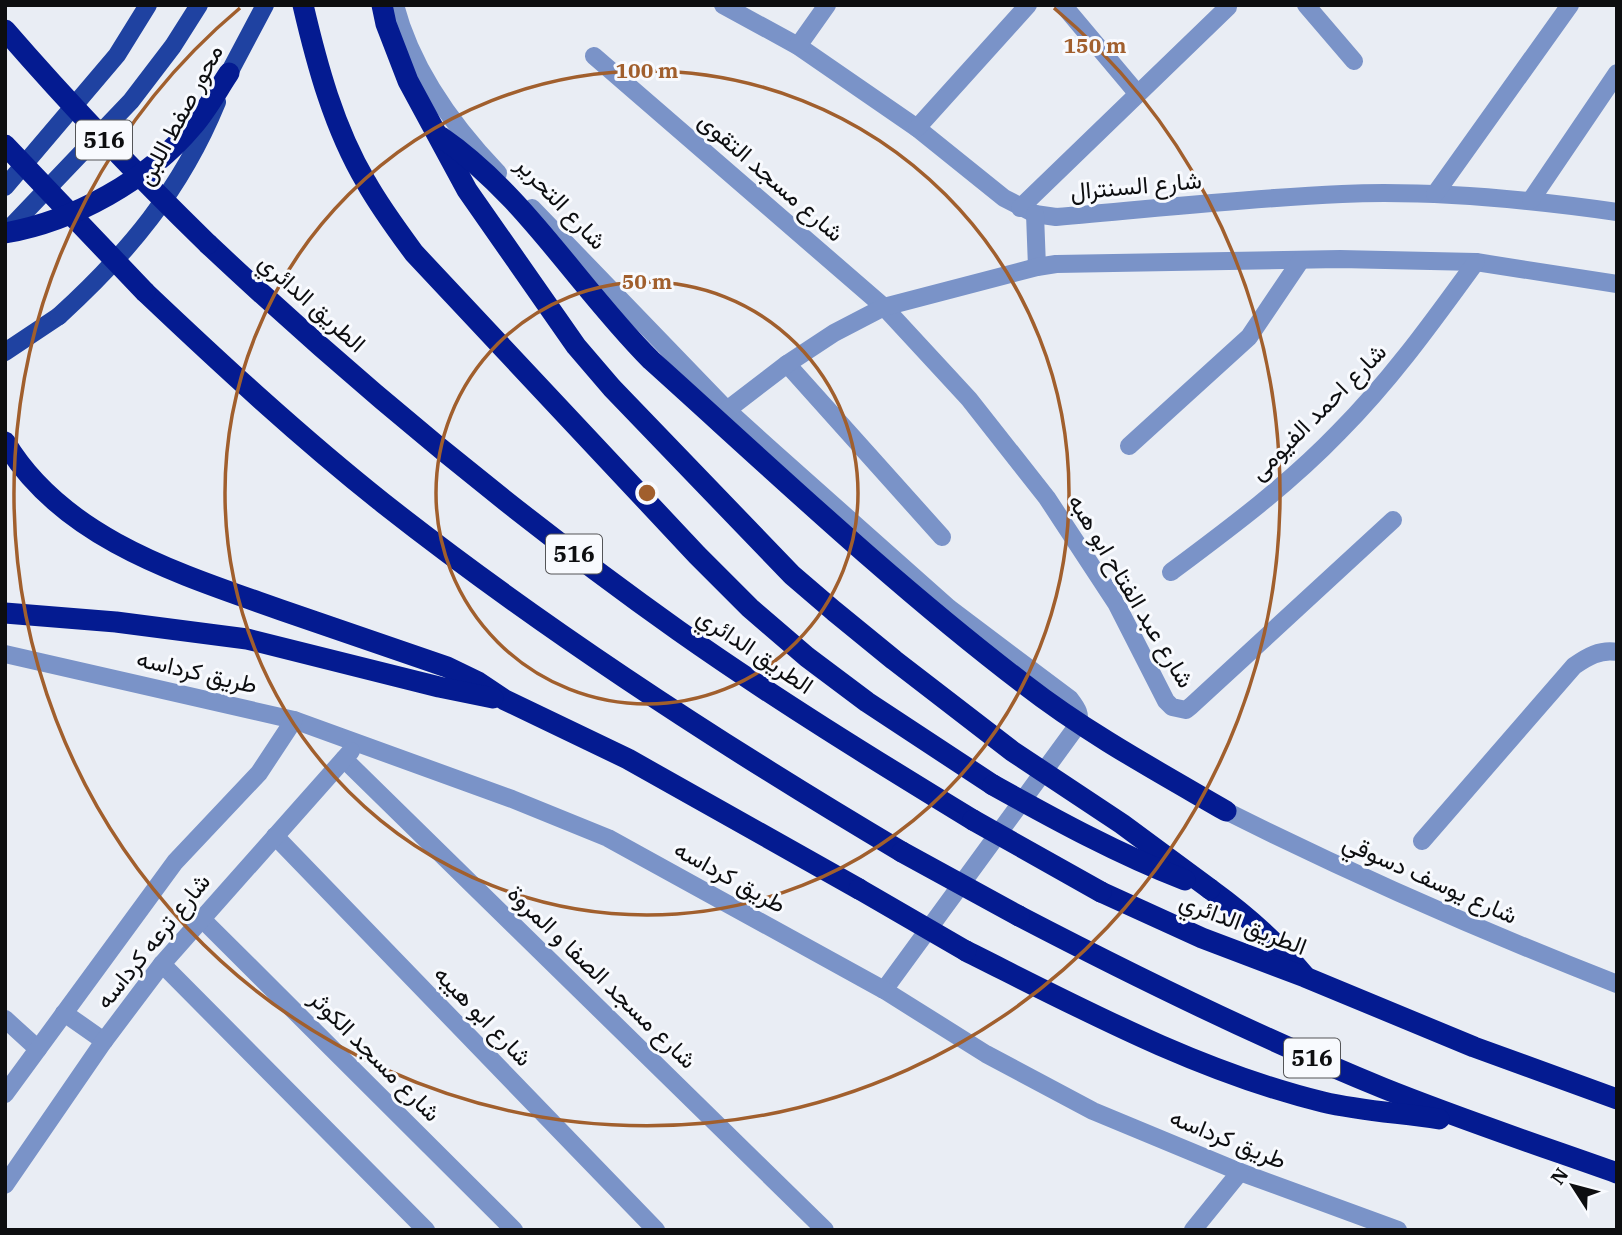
<svg xmlns="http://www.w3.org/2000/svg" width="1622" height="1235" font-family="'IBM Plex Serif',Vazirmatn,serif">
	<rect width="100%" height="100%" fill="#e9edf4"/>
	<g fill="none" stroke-linecap="round" stroke-linejoin="round">
		<g stroke="#7a93c8" stroke-width="18">
			<path d="M395 5C412 70 452 125 498 173"/>
			<path d="M723 5 798 46 917 128 1004 198 1035 214 1056 217C1151 209 1247 198 1342 194 1434 190 1526 199 1617 212"/>
			<polyline points="1063,5 1137,93"/>
			<polyline points="1306,5 1354,61"/>
			<polyline points="798,46 827,5"/>
			<polyline points="594,56 884,307 969,399 1047,498 1116,603 1166,701 1172,707 1186,710 1191,706 1393,520"/>
			<polyline points="917,128 1028,5"/>
			<polyline points="1435,194 1570,5"/>
			<polyline points="1531,200 1617,73"/>
			<path d="M532 208 727 410 769 448 949 608 1070 699C1077 708 1082 715 1077 726L884 990"/>
			<polyline points="1020,208 1228,7"/>
			<polyline points="1035,214 1037,267"/>
			<polyline points="787,364 942,537"/>
			<polyline points="727,410 787,364 834,333 884,307 1037,267 1056,264 1340,259 1476,262 1617,284"/>
			<polyline points="1129,446 1249,337 1301,260"/>
			<path d="M1171 572C1230 528 1288 485 1339 432 1391 380 1433 321 1476 262"/>
			<polyline points="5,654 294,720 512,799 608,838 884,990 986,1054 1093,1111 1240,1172 1398,1230"/>
			<polyline points="344,759 825,1230"/>
			<path d="M1226 811C1354 875 1484 932 1617 984"/>
			<polyline points="275,836 656,1230"/>
			<path d="M1422 841 1574 666C1587 657 1600 649 1617 652"/>
			<polyline points="201,918 514,1230"/>
			<polyline points="162,964 426,1230"/>
			<polyline points="64,1013 104,1041"/>
			<polyline points="5,1019 38,1049"/>
			<polyline points="5,1094 175,862 259,773 294,720"/>
			<polyline points="5,1185 104,1041 162,964 351,751"/>
			<polyline points="1193,1230 1240,1172"/>
		</g>
		<g stroke="#1f42a1" stroke-width="18">
			<polyline points="229,73 265,5"/>
			<polyline points="5,187 117,55 148,5"/>
			<polyline points="5,233 131,101 173,46 199,5"/>
			<polyline points="5,352 59,316"/>
		</g>
		<g stroke="#041b91" stroke-width="21">
			<path d="M303 5C317 65 334 128 366 182 380 207 397 230 414 253L697 555 750 608 807 657 867 702 993 785"/>
			<path d="M208 244C356 383 513 513 679 631 774 698 873 759 973 820"/>
			<path d="M145 292C222 365 300 437 383 503 547 632 723 746 902 852"/>
			<path d="M5 442C63 539 180 574 281 610 336 629 391 648 447 667L478 682 505 700 628 759 859 889"/>
			<polyline points="5,613 116,622 247,639 439,687 493,698"/>
			<path d="M1210 889C1246 915 1276 941 1304 975"/>
			<polyline points="1101,892 1202,938 1305,977 1474,1047 1617,1099"/>
			<path d="M1019 916C1138 978 1258 1037 1383 1088 1460 1119 1538 1145 1617 1173"/>
			<path d="M966 951C1080 1008 1199 1072 1323 1102 1361 1111 1401 1113 1439 1119"/>
		</g>
		<path stroke="#1f42a1" stroke-width="18" d="M59 316C128 253 181 190 217 102"/>
		<g stroke="#041b91" stroke-width="21">
			<polyline points="382,5 386,24 408,81 467,190 576,346 612,388 792,575 834,611 894,660 1012,751 1122,824 1210,889"/>
			<path d="M5 30C70 105 137 175 208 244"/>
			<path d="M441 137C525 195 579 288 651 360 773 470 893 584 1024 684 1087 733 1157 771 1226 811"/>
			<polyline points="5,145 145,292"/>
			<path d="M5 233C74 221 148 180 193 126 207 110 217 91 229 73"/>
			<path d="M993 785C1056 820 1118 854 1185 880"/>
			<polyline points="973,820 1101,892"/>
			<polyline points="902,852 1019,916"/>
			<polyline points="859,889 966,951"/>
		</g>
	</g>
	<g fill="none" stroke="#a15f2d" stroke-width="3.5">
		<circle cx="647" cy="493" r="211"/>
		<circle cx="647" cy="493" r="422"/>
		<path d="M1054 8A633 633 0 1 1 240 8"/>
	</g>
	<g text-anchor="middle" stroke-width="6" stroke-linejoin="round" paint-order="stroke">
		<g fill="#f8fafe" stroke="#545557" stroke-width="2">
			<rect x="76" y="120.5" width="56" height="39" rx="5"/>
			<rect x="546" y="534.5" width="56" height="39" rx="5"/>
			<rect x="1284" y="1038.5" width="56" height="39" rx="5"/>
		</g>
		<g font-size="23" font-weight="bold" fill="#0d0e10">
			<text x="104" y="148">516</text>
			<text x="574" y="562">516</text>
			<text x="1312" y="1066">516</text>
		</g>
		<g font-size="24" fill="#0d0e10" stroke="#f8fafe">
			<text transform="translate(180 115) rotate(-62)" y="8">محور صفط اللبن</text>
			<text transform="translate(771 177) rotate(41)" y="8">شارع مسجد التقوى</text>
			<text transform="translate(1136 186) rotate(-5)" y="8">شارع السنترال</text>
			<text transform="translate(561 203) rotate(46)" y="8">شارع التحرير</text>
			<text transform="translate(312 303) rotate(42)" y="8">الطريق الدائري</text>
			<text transform="translate(1318 412) rotate(-45)" y="8">شارع احمد الفيومى</text>
			<text transform="translate(1131 591) rotate(59)" y="8">شارع عبد الفتاح ابو هبه</text>
			<text transform="translate(755 651) rotate(34)" y="8">الطريق الدائري</text>
			<text transform="translate(197 672) rotate(13)" y="8">طريق كرداسه</text>
			<text transform="translate(730 877) rotate(29)" y="8">طريق كرداسه</text>
			<text transform="translate(1430 879) rotate(24)" y="8">شارع يوسف دسوقي</text>
			<text transform="translate(1243 924) rotate(21)" y="8">الطريق الدائري</text>
			<text transform="translate(153 941) rotate(-51)" y="8">شارع ترعه كرداسه</text>
			<text transform="translate(602 977) rotate(44)" y="8">شارع مسجد الصفا و المروة</text>
			<text transform="translate(483 1016) rotate(46)" y="8">شارع ابو هيبه</text>
			<text transform="translate(375 1056) rotate(45)" y="8">شارع مسجد الكوثر</text>
			<text transform="translate(1228 1139) rotate(22)" y="8">طريق كرداسه</text>
		</g>
	</g>
	<circle cx="647" cy="493" r="10" fill="#a15f2d" stroke="#f8fafe" stroke-width="3.5"/>
	<g font-size="21" text-anchor="middle" font-weight="bold" fill="#a15f2d" stroke="#f8fafe" stroke-width="6" stroke-linejoin="round" paint-order="stroke">
		<text x="1095" y="53">150 m</text>
		<text x="647" y="78">100 m</text>
		<text x="647" y="289">50 m</text>
	</g>
	<rect width="1622" height="1235" fill="none" stroke="#0d0e10" stroke-width="14"/>
	<g transform="translate(1573 1186) rotate(306)" stroke="#f8fafe" stroke-width="5" paint-order="stroke">
	<path d="M0-5L12 26L0 18L-12 26Z" fill="#0d0e10"/>
	<text y="-10" font-size="19" font-weight="bold" text-anchor="middle" fill="#0d0e10">N</text>
	</g>
</svg>
